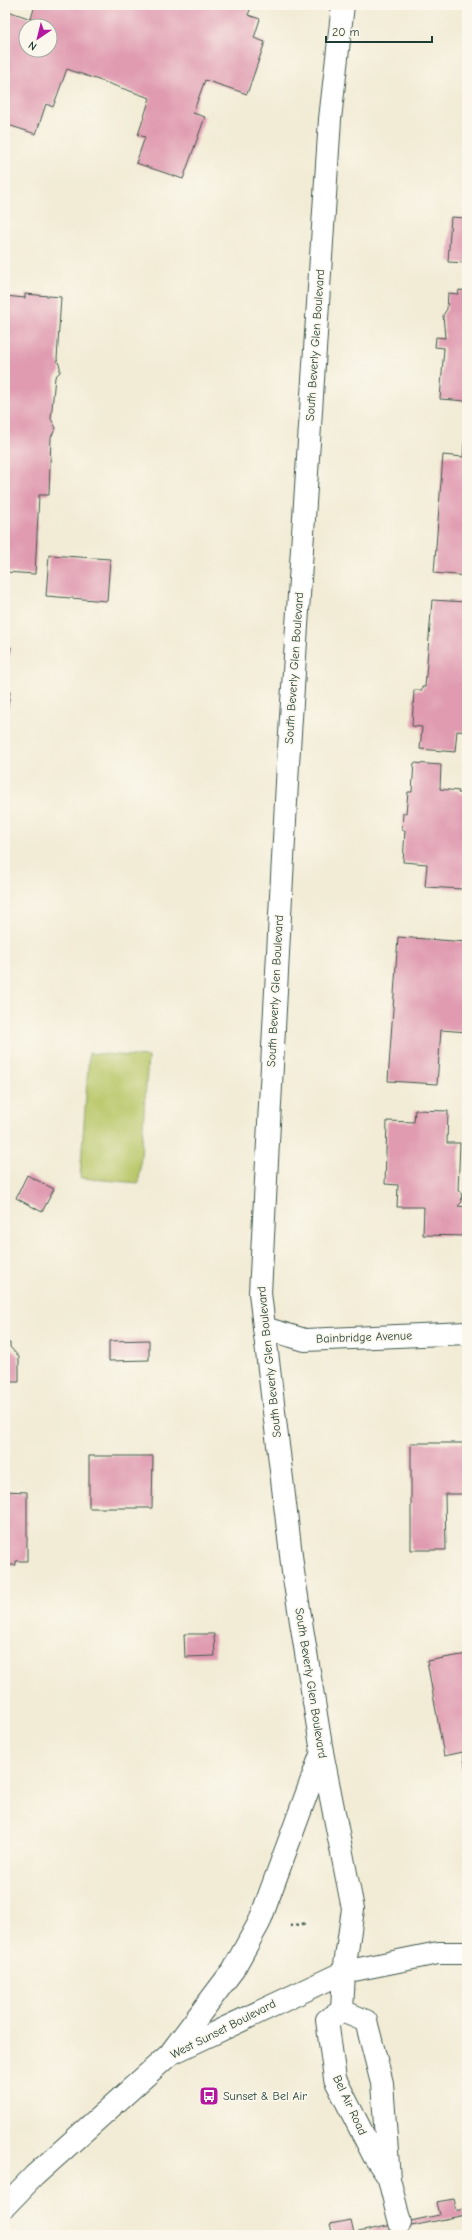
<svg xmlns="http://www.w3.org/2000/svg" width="472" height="2240" font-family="'Comic Neue',sans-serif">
	<rect width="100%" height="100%" fill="#fbf7ec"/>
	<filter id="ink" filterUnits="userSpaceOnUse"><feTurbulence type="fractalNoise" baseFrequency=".025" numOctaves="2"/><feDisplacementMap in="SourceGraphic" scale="8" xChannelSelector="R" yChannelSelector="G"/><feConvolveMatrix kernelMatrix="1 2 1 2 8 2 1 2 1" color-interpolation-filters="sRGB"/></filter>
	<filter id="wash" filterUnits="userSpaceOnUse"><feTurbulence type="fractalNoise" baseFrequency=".012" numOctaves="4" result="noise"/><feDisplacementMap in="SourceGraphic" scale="16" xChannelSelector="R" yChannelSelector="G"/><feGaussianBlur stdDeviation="0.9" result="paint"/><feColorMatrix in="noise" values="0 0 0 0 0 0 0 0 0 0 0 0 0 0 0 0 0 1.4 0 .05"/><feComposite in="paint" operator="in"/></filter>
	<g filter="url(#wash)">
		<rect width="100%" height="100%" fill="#f2ecd6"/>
		<polygon fill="#b9c769" stroke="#6c824e" points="89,1053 148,1057 139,1183 80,1178"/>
		<g id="blocks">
			<g fill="#e09bb1" fill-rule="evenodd">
				<path d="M35 5H252L248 15 260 19 254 38 265 42 247 94 205 80 193 113 205 117 183 179 136 163 145 137 138 135 150 98 67 69 53 107 46 104 36 134 5 124V20L8 11 31 19ZM26 26H50V50H26Z"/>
				<polygon points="451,217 467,218 467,263 448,262"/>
				<polygon points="459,290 467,291 467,401 440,399 444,348 435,347 436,337 445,338 443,315 447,309 448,293 458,294"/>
				<polygon points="25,294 61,297 57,359 60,367 60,372 55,377 51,419 56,428 51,437 49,495 39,495 35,574 5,572 5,524 7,524 9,498 5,497 5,296 25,298"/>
				<polygon points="465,436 467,436 467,576 434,573 443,455 463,457"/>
				<polygon points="49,555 110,559 107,601 46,596"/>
				<polygon points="432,600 466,602 464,626 467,626 467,732 457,731 455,752 420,749 422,727 412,726 414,690 422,690 422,687 425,687"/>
				<polygon points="5,646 11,647 6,674 5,674"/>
				<polygon points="5,691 10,692 6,719 5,719"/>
				<polygon points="414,763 441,765 440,789 459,791 458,793 467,794 467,840 463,889 425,887 427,864 403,862 405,830 402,830 403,813 406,813 408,792 412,792"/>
				<polygon points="398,937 467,942 467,1032 441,1030 437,1084 388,1081"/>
				<polygon points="415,1110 448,1111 447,1143 460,1143 458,1191 461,1192 462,1202 458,1206 467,1207 467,1236 423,1235 424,1207 397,1207 398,1185 385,1184 387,1121 414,1122"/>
				<polygon points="27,1175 54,1189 42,1212 16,1198"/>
				<polygon points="149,1340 149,1360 109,1361 109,1341"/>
				<polygon points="5,1343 10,1343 10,1347 19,1357 19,1382 5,1382"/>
				<polygon points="411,1443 467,1443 467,1494 445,1494 446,1550 411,1550"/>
				<polygon points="89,1456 153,1456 152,1508 89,1508"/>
				<polygon points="5,1491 27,1492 27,1561 16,1561 16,1565 5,1565"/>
				<polygon points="184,1634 214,1634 215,1656 185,1657"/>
				<polygon points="467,1654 467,1773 466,1773 463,1752 444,1756 427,1661"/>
				<polygon points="454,2199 457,2211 464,2209 465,2215 368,2235 333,2235 330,2224 351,2220 354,2233 439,2215 436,2202"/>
			</g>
		</g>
	</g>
	<g filter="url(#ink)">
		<use href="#blocks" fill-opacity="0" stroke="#3f574c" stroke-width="1"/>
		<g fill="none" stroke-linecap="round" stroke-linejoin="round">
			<defs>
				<g id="minor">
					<polyline points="264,1328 305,1340 467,1333"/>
					<polyline points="342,2011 366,2021 382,2083 389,2179 400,2223"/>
					<polyline points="342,2011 327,2020 335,2079 374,2156 387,2175"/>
					<polyline points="342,2011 344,1972"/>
				</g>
				<g id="major">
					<polyline points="343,5 330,119 288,764 260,1293 293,1572 322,1752 353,1909 344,1972"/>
					<polyline points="172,2051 233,1970 259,1923 322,1752"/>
					<polyline points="5,2206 34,2176 170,2054 344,1972 438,1953 467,1953"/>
				</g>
			</defs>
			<use href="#minor" stroke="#3f574c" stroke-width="24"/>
			<use href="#major" stroke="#3f574c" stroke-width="24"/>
			<polyline stroke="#3f574c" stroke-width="2.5" stroke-dasharray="3 3" stroke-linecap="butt" points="290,1926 307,1923"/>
			<use href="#minor" stroke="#fff" stroke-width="22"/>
			<use href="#major" stroke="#fff" stroke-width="22"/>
		</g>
	</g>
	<defs>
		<symbol id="bus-square" viewBox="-11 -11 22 22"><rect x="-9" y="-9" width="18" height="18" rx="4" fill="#b5179e" stroke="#fbf7ec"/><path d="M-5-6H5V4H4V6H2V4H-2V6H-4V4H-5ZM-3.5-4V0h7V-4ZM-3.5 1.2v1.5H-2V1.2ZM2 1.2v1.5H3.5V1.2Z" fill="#fff"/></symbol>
	</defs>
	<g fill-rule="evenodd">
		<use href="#bus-square" x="198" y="2085" width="22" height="22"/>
	</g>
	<g text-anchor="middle" stroke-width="3.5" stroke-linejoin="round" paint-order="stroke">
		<g font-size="12" fill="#1f3d34" stroke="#fbf7ec">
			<text transform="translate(315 345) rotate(-86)" y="4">South Beverly Glen Boulevard</text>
			<text transform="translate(294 668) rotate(-86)" y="4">South Beverly Glen Boulevard</text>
			<text transform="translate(275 991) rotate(-87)" y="4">South Beverly Glen Boulevard</text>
			<text transform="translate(364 1337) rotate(-2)" y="4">Bainbridge Avenue</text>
			<text transform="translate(269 1362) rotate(-96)" y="4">South Beverly Glen Boulevard</text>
			<text transform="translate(311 1683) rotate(81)" y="4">South Beverly Glen Boulevard</text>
			<text transform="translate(223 2029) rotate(-27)" y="4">West Sunset Boulevard</text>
			<text transform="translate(350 2105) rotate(65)" y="4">Bel Air Road</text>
		</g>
		<g font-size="12" fill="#1f3d34" stroke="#fbf7ec" text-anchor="start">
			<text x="223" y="2100">Sunset &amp; Bel Air</text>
		</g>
	</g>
	<rect width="472" height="2240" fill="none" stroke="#fbf7ec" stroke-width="20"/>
	<g transform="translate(38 38) rotate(215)"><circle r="19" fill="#fbf7ec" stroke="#a3ada2"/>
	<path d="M0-3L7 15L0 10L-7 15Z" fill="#b5179e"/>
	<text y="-6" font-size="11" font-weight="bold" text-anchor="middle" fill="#1f3d34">N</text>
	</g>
	<path d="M326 36v6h106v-6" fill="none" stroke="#1f3d34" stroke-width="2"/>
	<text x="332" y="36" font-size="12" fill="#1f3d34" stroke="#fbf7ec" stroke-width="3" paint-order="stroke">20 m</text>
</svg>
